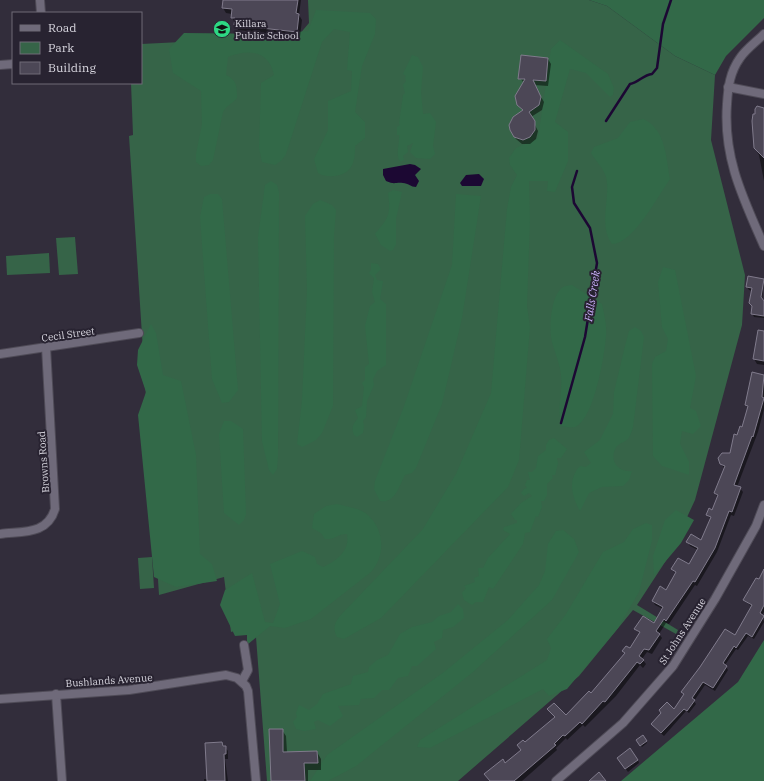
<svg xmlns="http://www.w3.org/2000/svg" width="764" height="781" font-family="'IBM Plex Serif',serif">
	<rect width="100%" height="100%" fill="#322d3b"/>
	<g fill="#366448">
		<polygon points="308,0 589,0 607,6 675,56 715,75 711,140 745,275 742,325 695,500 669,556 637,605 678,630 676,634 633,610 579,676 458,781 267,781 255,624 231,632 224,577 159,595 129,136 133,135 131,83 141,83 141,44 298,36 309,23"/>
		<polygon points="75,237 78,274 59,275 56,238"/>
		<polygon points="49,253 50,273 7,275 6,256"/>
		<polygon points="152,557 154,588 140,589 138,558"/>
	</g>
	<g fill="#326948">
		<polygon points="589,0 764,0 764,18 726,56 715,75 675,56 607,6"/>
		<path d="M316 10 370 13 376 19 375 34 362 66 355 112 365 122V138L355 146C355 152 355 159 352 165 347 177 328 179 318 173L314 159 328 130V101L351 91 352 71 347 70 350 32 334 29 322 42 286 154 282 160 275 165 262 162 259 148 261 83 274 75C269 50 248 49 228 57L226 75C237 80 237 87 237 98 232 104 227 105 223 112L213 160 209 165 201 166 196 162V154L202 124 201 91 173 73 169 49 184 33 275 34 308 31Z"/>
		<path d="M560 40 608 74 614 88 613 95 610 97 586 73 570 69 555 122 568 132V161L555 192 547 191 548 181H529L530 220 527 306 530 327 519 460 508 487 381 618 344 639 337 637C333 629 334 624 339 617L423 529 456 474 491 393 507 209 511 187 517 175 510 165 509 158 516 148 538 138 551 49Z"/>
		<path d="M412 55 418 57 423 67 421 92 423 114 430 113 436 122 433 146 435 154 430 159 416 158 410 152 413 143 407 146 408 152 403 156 404 160 400 162C395 153 400 144 399 135H397V127L400 125 399 123 403 95 405 93 403 85 406 81 405 78 406 76 403 74Z"/>
		<path d="M643 119C666 129 666 158 670 179 658 196 633 244 612 244 598 225 611 197 606 177 604 169 595 160 591 153L594 147 618 138 630 122Z"/>
		<polygon points="271,181 277,185 279,193 278,456 277,469 273,475 269,470 262,441 258,237 265,185"/>
		<path d="M393 190 402 192 396 219V244L393 250 390 251 381 245 375 234C389 217 391 215 388 193Z"/>
		<polygon points="210,194 218,194 222,199 238,390 229,402 222,403 212,379 200,217 204,197"/>
		<path d="M456 194 481 196 462 318 442 404 416 468 412 473 405 475C399 486 395 504 380 501L374 489 375 481 403 409 452 265Z"/>
		<polygon points="320,200 332,205 336,210 334,235 333,406 322,433 316,440 302,447 297,444 302,400 307,291 305,216 313,204"/>
		<path d="M371 263 378 264 381 269 375 275 377 280 383 281 380 299 386 304V365L377 371 373 379 374 385 367 401 366 417 363 421 364 426 363 433 357 437 354 435C351 428 353 424 358 418L355 410 362 406 364 387 362 383 365 380V367L369 364 365 326 370 306 375 302 372 292 374 278 369 273 371 270Z"/>
		<polygon points="663,267 675,270 696,376 690,408 696,411 701,426 693,434 682,431 680,444 689,462 689,475 662,466 653,456 652,364 655,357 666,351 668,339 662,327 658,282"/>
		<path d="M572 285 602 304C604 314 607 325 606 335 605 354 594 420 575 427 570 428 567 427 562 426 556 409 563 392 561 375 560 364 555 353 552 342 549 329 550 296 563 287 565 286 569 285 572 285Z"/>
		<polygon points="151,324 156,333 163,375 181,381 196,455 200,554 212,564 217,581 176,587 154,577 138,415 146,392 137,365 138,350"/>
		<path d="M635 327 641 331 644 337 633 427C632 431 630 436 628 439 625 442 620 443 617 446 608 459 617 473 632 471L629 480 623 486 602 487 589 493 580 511C572 497 567 480 580 466L586 467 591 463 584 452 600 440 613 414 614 392 625 346 629 331Z"/>
		<polygon points="224,421 231,421 243,429 246,514 244,520 239,525 224,513 219,434"/>
		<polygon points="554,438 567,449 561,458 557,458 558,463 555,475 552,475 553,478 547,484 547,495 544,501 541,501 542,507 538,517 536,516 530,532 525,533 523,544 493,589 489,587 483,602 476,602 472,605 464,600 462,593 466,588 464,586 475,582 474,578 479,576 478,568 483,568 488,558 510,534 503,530 504,527 517,523 517,520 515,520 511,514 521,503 532,496 529,493 524,496 521,493 524,489 527,488 525,485 527,480 530,480 528,472 532,472 536,468 538,456 546,450 546,445 549,440"/>
		<path d="M337 504C347 507 361 508 369 516 385 532 385 556 371 572L311 619 285 628 270 626 247 645V635L235 636 220 605 225 590 252 573 265 622 273 623 280 604 270 564 302 551 315 557 317 564 323 567C337 561 350 551 347 534 339 533 335 540 325 539L321 533 312 528 314 514 326 506Z"/>
		<polygon points="676,510 694,520 681,543 654,575 653,556 665,520"/>
		<polygon points="646,523 652,525 652,540 639,592 618,628 567,689 549,696 543,689 430,748 417,747 420,740 547,660 551,648 547,639 566,614 603,552 624,542 633,529"/>
		<polygon points="563,530 574,539 579,552 552,600 473,672 356,766 328,781 310,781 327,755 444,672 508,620 539,585 545,571 548,544 556,531"/>
		<polygon points="458,604 463,609 464,618 453,627 443,630 442,638 434,642 436,649 417,666 412,666 408,676 398,678 389,690 382,690 374,698 361,699 359,705 338,706 343,716 330,726 318,720 314,722 316,729 304,731 296,729 293,722 297,717 296,713 299,705 309,710 317,704 323,694 351,684 353,676 368,672 369,667 377,660 388,655 400,634 412,627 432,622 439,616 451,612"/>
		<polygon points="764,640 764,781 621,781 738,682"/>
	</g>
	<g fill="#1c0833">
		<path d="M410 164 415 165 421 169 415 175 419 181 416 187C411 187 408 183 403 183 395 182 395 185 386 181L383 175V169Z"/>
		<polygon points="479,174 484,179 481,186 462,186 460,183 466,175"/>
	</g>
	<g fill="#0007">
		<polygon points="224,0 301,0 299,15 302,20 300,37 238,30 232,17 232,14 226,13 223,8"/>
		<polygon points="548,59 551,64 548,86 534,85 544,102 542,110 531,117 538,131 536,139 530,144 522,144 516,139 512,133 523,111 518,104 524,83 520,78"/>
		<polygon points="764,109 764,181 759,155 756,150"/>
		<polygon points="749,277 764,280 762,301 764,303 764,318 754,317 752,313 752,306 750,303 753,291 749,290 747,287"/>
		<polygon points="764,332 764,365 757,364 754,359"/>
		<polygon points="753,373 764,376 764,409 758,432 737,487 740,488 743,492 734,516 731,515 717,552 697,586 695,585 669,624 666,623 659,634 662,638 652,654 647,652 642,659 646,664 643,668 640,665 616,696 585,727 583,725 567,740 566,738 556,748 557,750 522,781 490,781 488,779 522,751 525,744 555,718 549,710 566,716 591,695 625,654 624,651 630,650 640,634 636,629 654,624 663,609 655,605 653,601 667,591 676,574 672,569 689,565 698,550 690,546 688,542 702,541 711,519 707,515 713,511 718,498 715,493 725,469 721,464 730,454 743,428 748,408 746,405"/>
		<polygon points="764,572 764,612 762,615 764,622 754,639 748,636 738,650 736,649 725,665 728,670 715,691 705,685 694,701 696,704 689,713 686,711 664,736 654,727 674,710 684,695 682,692 736,637 752,607 744,600"/>
		<polygon points="282,730 286,736 287,752 317,752 321,759 321,770 308,770 308,781 272,781"/>
		<polygon points="643,736 647,743 642,747 637,741"/>
		<polygon points="222,743 228,751 228,759 225,759 228,781 204,781 204,779 208,779"/>
		<polygon points="638,760 639,763 628,772 620,761"/>
	</g>
	<g fill="none" stroke-linecap="round" stroke-linejoin="round">
		<g stroke="#1c0833" stroke-width="2.5">
			<path d="M606 121 630 84C639 82 643 75 652 74L657 68 663 24 671 0"/>
			<polyline points="561,423 585,337 597,263 590,228 574,203 572,187 577,171"/>
		</g>
	</g>
	<g fill="#4c4756" stroke="#807b8c">
		<polygon points="223,0 298,0 296,13 299,14 297,32 234,25 235,18 231,18 232,9 222,8"/>
		<polygon points="521,55 548,58 546,81 533,80 541,97 539,105 529,112 535,121 535,130 530,137 523,140 514,137 510,130 509,125 513,117 523,110 517,105 515,96 525,79 518,79"/>
		<polygon points="757,106 764,108 764,158 754,148 752,121 753,114 755,114 755,109"/>
		<polygon points="748,276 764,279 761,297 764,301 764,316 751,314 752,306 749,303 752,288 746,287"/>
		<polygon points="758,330 764,331 764,361 753,359"/>
		<polygon points="752,372 764,375 762,397 764,398 753,437 752,436 734,485 741,487 732,512 729,511 715,548 695,582 693,581 666,621 664,619 656,631 660,634 649,650 644,649 639,656 644,660 640,664 637,662 605,702 603,701 582,724 580,722 565,736 563,735 554,744 556,745 514,781 490,781 484,774 503,759 505,763 521,750 517,745 523,740 525,742 555,717 547,709 554,703 566,715 589,691 591,693 625,653 622,651 626,646 630,648 640,632 634,629 643,616 654,623 663,607 652,601 660,586 666,590 676,572 671,569 678,558 689,564 698,548 686,542 691,534 701,540 711,517 706,515 709,508 712,510 718,495 714,493 725,466 720,464 718,458 722,453 730,453 734,434 737,435 740,426 742,427 748,406 745,405"/>
		<polygon points="764,569 764,605 760,613 764,616 752,637 746,633 736,648 734,646 723,663 727,666 713,688 703,682 692,698 695,700 687,711 684,709 661,733 651,724 661,713 659,710 667,702 674,709 684,694 681,692 700,667 725,629 735,635 752,605 743,600 756,578 759,579"/>
		<polygon points="269,729 283,729 283,752 317,751 318,763 304,763 305,781 271,781"/>
		<polygon points="643,735 647,741 640,746 636,740"/>
		<polygon points="222,742 223,746 226,746 226,754 224,754 225,781 207,781 205,743"/>
		<polygon points="630,748 638,760 625,769 617,758"/>
		<polygon points="599,772 606,781 589,781"/>
	</g>
	<g fill="none" stroke-linecap="round" stroke-linejoin="round">
		<defs>
			<g id="minor">
				<polyline points="40,0 41,13"/>
				<path d="M764 34C756 42 746 49 740 58 730 72 728 87 727 104 723 158 743 198 764 246"/>
				<polyline points="0,65 13,64"/>
				<polyline points="728,87 764,94"/>
				<polyline points="0,354 139,333"/>
				<path d="M0 534C23 531 47 535 55 509L46 347"/>
				<polyline points="242,681 248,670 244,645"/>
				<polyline points="56,694 62,781"/>
				<polyline points="0,699 129,690 226,675 237,678 246,686 248,691 256,781"/>
				<polyline points="556,781 623,723 673,666 715,599 756,526 764,505"/>
			</g>
		</defs>
		<use href="#minor" stroke="#4f4b57" stroke-width="10"/>
		<use href="#minor" stroke="#6f6a7a" stroke-width="8"/>
	</g>
	<defs>
		<symbol id="school-disc" viewBox="-11 -11 22 22"><circle r="9.5" fill="#2dd883" stroke="#282331"/><path d="M0-5L7-2L0 1L-7-2ZM-4 1L0 2.5L4 1V4Q0 6-4 4Z" fill="#111"/></symbol>
	</defs>
	<g fill-rule="evenodd">
		<use href="#school-disc" x="212" y="19" width="20" height="20"/>
	</g>
	<g text-anchor="middle" stroke-width="4" stroke-linejoin="round" paint-order="stroke">
		<g font-size="10" fill="#d8d6df" stroke="#282331" text-anchor="start">
			<text x="235" y="27">Killara<tspan x="235" dy="12">Public School</tspan></text>
		</g>
		<g font-size="10" fill="#d8d6df" stroke="#282331">
			<text transform="translate(68 334) rotate(-8)" y="4">Cecil Street</text>
			<text transform="translate(43 462) rotate(-94)" y="4">Browns Road</text>
			<text transform="translate(682 631) rotate(-57)" y="4">St Johns Avenue</text>
			<text transform="translate(109 680) rotate(-4)" y="4">Bushlands Avenue</text>
		</g>
		<g font-size="11" font-style="italic" fill="#cbaffc" stroke="#282331">
			<text transform="translate(592 296) rotate(-81)" y="4">Falls Creek</text>
		</g>
	</g>
	<rect x="12" y="12" width="130" height="72" fill="#282331" stroke="#6e6b77"/>
	<rect x="20" y="25" width="20" height="6" fill="#6f6a7a" stroke="#6e6b77"/>
	<text x="48" y="32" font-size="12" fill="#d8d6df">Road</text>
	<rect x="20" y="42" width="20" height="12" fill="#366448" stroke="#6e6b77"/>
	<text x="48" y="52" font-size="12" fill="#d8d6df">Park</text>
	<rect x="20" y="62" width="20" height="12" fill="#4c4756" stroke="#6e6b77"/>
	<text x="48" y="72" font-size="12" fill="#d8d6df">Building</text>
</svg>
